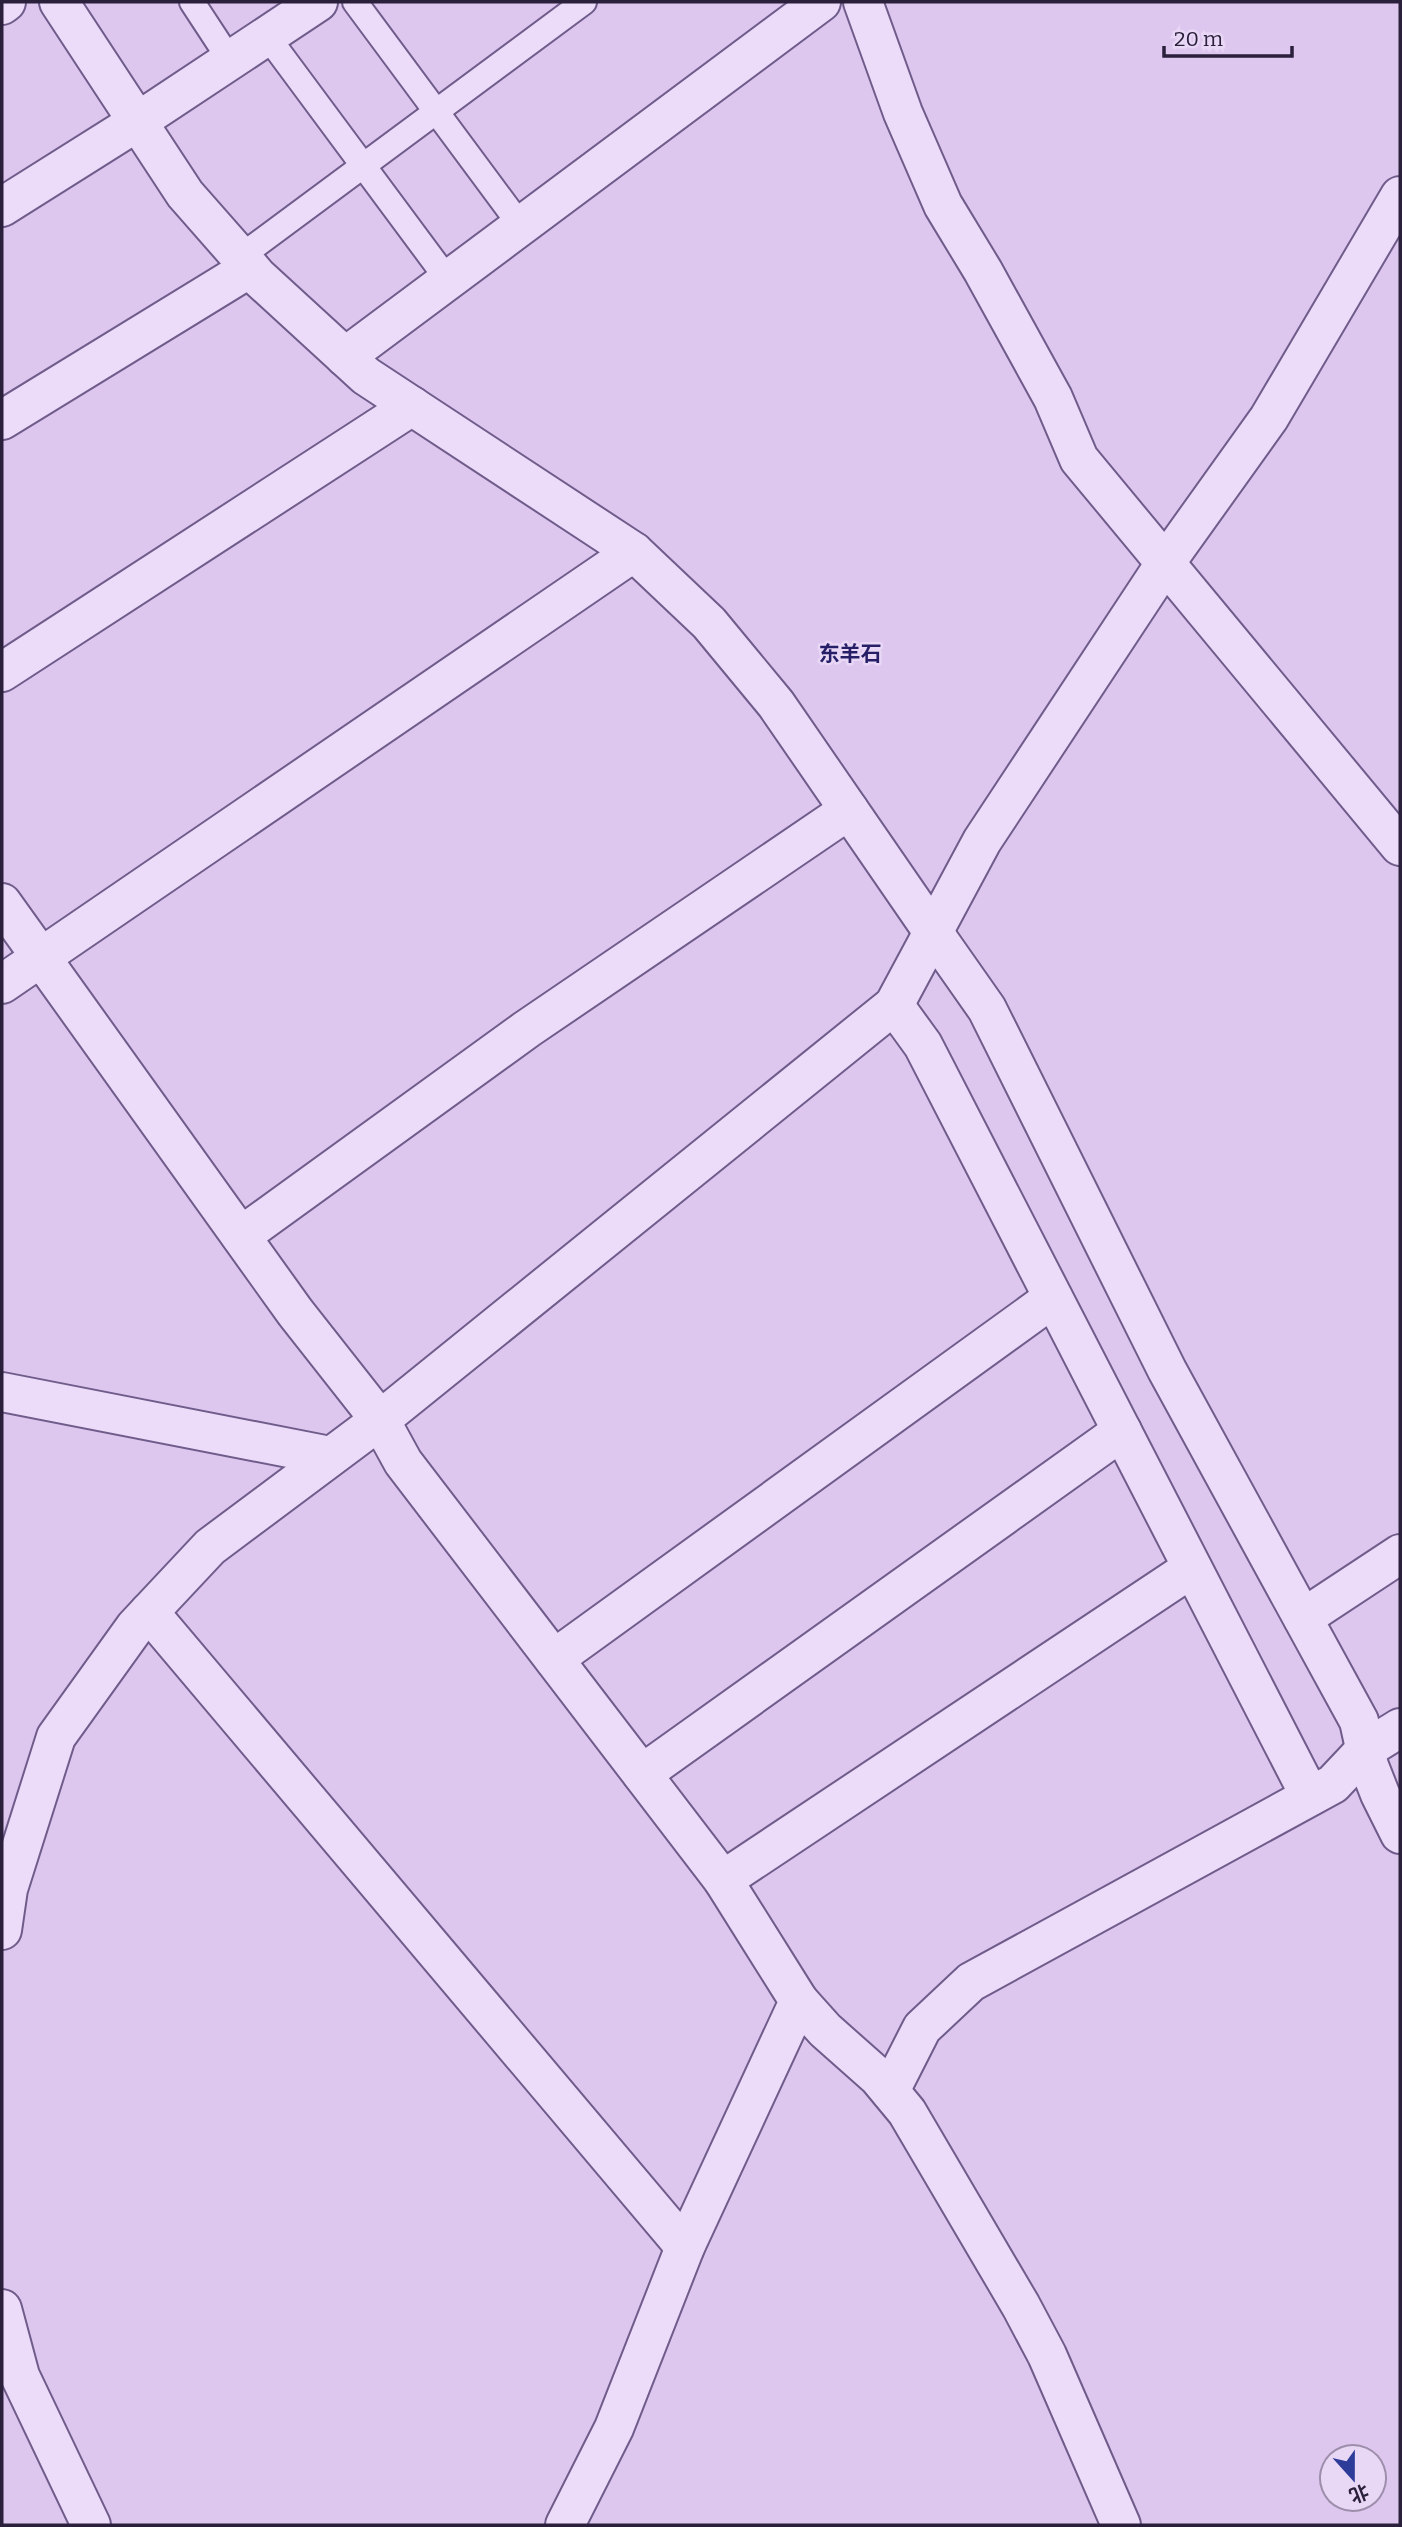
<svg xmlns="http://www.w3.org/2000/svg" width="1402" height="2527" font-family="Bitter,'Noto Sans SC',serif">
	<rect width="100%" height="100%" fill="#dec7ee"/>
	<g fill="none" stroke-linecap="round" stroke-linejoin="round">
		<defs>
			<g id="service">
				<polyline points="192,2 230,60"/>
				<polyline points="355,2 521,226"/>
				<polyline points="267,36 448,280"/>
				<polyline points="240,257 584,2"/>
			</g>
			<g id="minor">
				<polyline points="863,2 903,113 943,205 983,271 1053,398 1079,459 1400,846"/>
				<polyline points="2,5 6,2"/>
				<polyline points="2,207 137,122 318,2"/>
				<polyline points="345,357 821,2"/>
				<polyline points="2,420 250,268"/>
				<polyline points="2,672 412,406"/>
				<polyline points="2,903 295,1312 380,1420 210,1547 135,1627 56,1737 8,1889 2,1930"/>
				<polyline points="933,932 987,1009 1167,1370 1359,1721 1369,1766 1380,1794 1400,1834"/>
				<polyline points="2,984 634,552"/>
				<polyline points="894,1005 923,1045 1310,1796"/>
				<polyline points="241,1236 527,1029 849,810"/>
				<polyline points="2,1392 330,1456"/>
				<polyline points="149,1612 685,2247"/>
				<polyline points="1303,1618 1400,1554"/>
				<polyline points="554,1659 1053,1298"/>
				<polyline points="642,1774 1122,1431"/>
				<polyline points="723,1880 1192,1568"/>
				<polyline points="799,2001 825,2030 878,2077 907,2112 1021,2306 1047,2355 1121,2525"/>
				<polyline points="890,2091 922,2028 971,1982 1333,1784 1366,1749 1400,1728"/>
				<polyline points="2,2309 20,2376 91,2525"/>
			</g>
			<g id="tertiary">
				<polyline points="59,2 185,194 258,277 366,376 634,552 709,623 776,704 933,932"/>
				<polyline points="565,2525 614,2428 685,2247 799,2001 723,1880 403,1462 380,1420 894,1005 982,841 1166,562 1269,418 1400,196"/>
			</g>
		</defs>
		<use href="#service" stroke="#6f5c8a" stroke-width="28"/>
		<use href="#minor" stroke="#6f5c8a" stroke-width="42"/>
		<use href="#tertiary" stroke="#6f5c8a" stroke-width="42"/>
		<use href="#service" stroke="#ecdbf9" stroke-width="24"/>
		<use href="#minor" stroke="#ecdbf9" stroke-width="38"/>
		<use href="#tertiary" stroke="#ecdbf9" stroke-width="38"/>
	</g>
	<g text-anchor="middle" stroke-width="5" stroke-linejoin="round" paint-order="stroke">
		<g font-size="21" font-weight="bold" fill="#261f67" stroke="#e9d7f6">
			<text x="850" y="661">东羊石</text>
		</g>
	</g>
	<rect width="1402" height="2527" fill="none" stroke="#2a203b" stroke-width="7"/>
	<g transform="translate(1353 2478) rotate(159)"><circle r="33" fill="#e9d7f6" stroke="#9d8eab" stroke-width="2"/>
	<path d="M0-5L12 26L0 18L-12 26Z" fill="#2d3b99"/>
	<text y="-10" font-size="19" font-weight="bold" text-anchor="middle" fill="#2a203b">北</text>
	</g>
	<path d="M1164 46v10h128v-10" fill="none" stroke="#2a203b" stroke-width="3.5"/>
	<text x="1174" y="46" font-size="21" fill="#2a203b" stroke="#e9d7f6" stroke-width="5" paint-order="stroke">20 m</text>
</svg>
